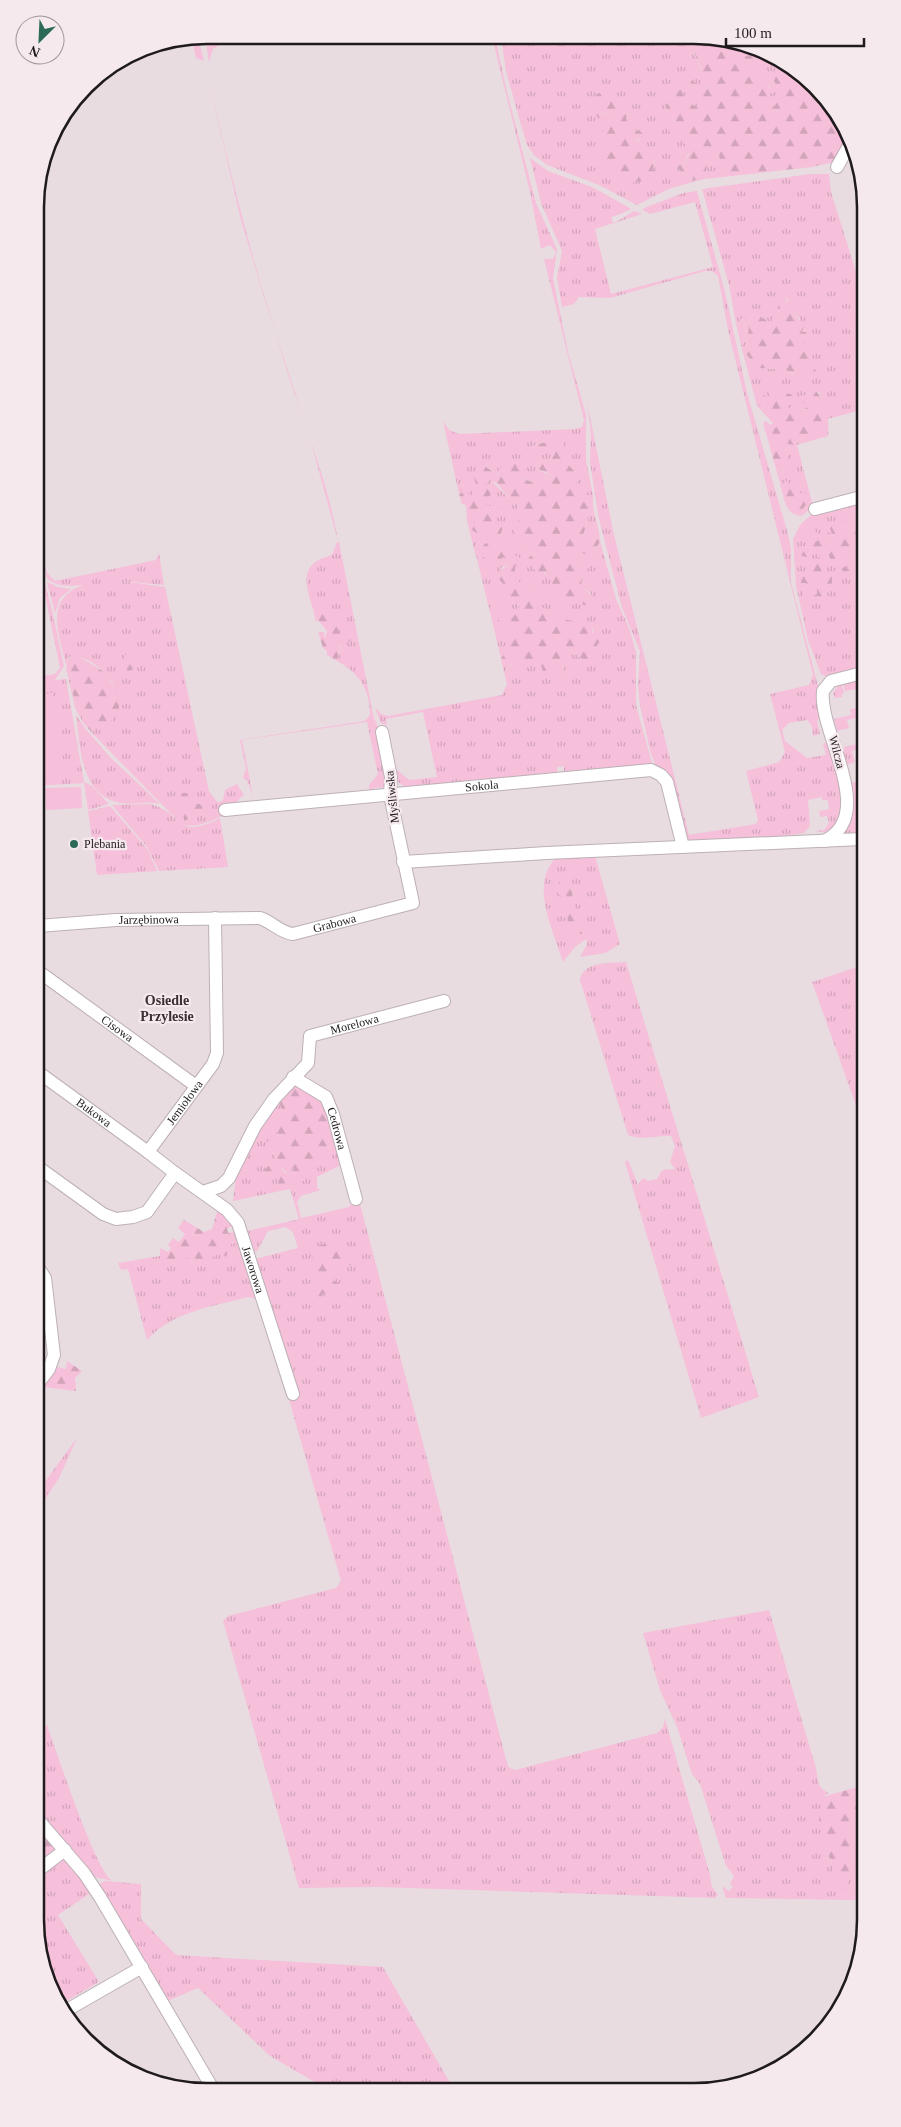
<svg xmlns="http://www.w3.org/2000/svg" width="901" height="2127" font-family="'Times New Roman',serif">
	<defs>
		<pattern id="grass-tufts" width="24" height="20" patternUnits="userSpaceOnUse" patternTransform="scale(1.25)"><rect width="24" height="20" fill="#f6bfda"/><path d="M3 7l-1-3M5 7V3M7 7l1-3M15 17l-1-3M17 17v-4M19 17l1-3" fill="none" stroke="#d2a4bb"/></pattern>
		<pattern id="forest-firs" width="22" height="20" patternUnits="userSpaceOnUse" patternTransform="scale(1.25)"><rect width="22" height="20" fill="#f6bfda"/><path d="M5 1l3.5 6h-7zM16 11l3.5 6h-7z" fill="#d2a4bb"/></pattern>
	</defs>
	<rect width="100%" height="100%" fill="#e8dce1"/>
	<g fill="url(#grass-tufts)" fill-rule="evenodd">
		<polygon points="205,35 264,35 229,38 213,49 209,62"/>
		<path d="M198 37C220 126 240 217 267 305 277 337 286 371 298 403 313 448 330 493 338 541L311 442 267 307 241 220 204 61 196 58 192 40H181Z"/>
		<path d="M492 37H495L507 92 536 203 557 249 553 278 568 352 586 415V460L593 495H584L576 483 578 475 562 458 554 440 534 445 541 455 549 450 555 454 548 461 536 462 537 469 557 479 544 477 532 482 523 478 525 464 499 475 481 464C487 479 499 487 510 500L513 497 522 514 517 522 526 539 521 546 539 557 532 566 553 579 571 600 587 605 591 593 581 586 584 570 588 565H577L582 553 592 557 600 541 616 599 629 628 636 652V705L653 767 564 773V766L557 767V775L406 787 398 782 395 768 409 780 437 777 423 712 386 719 387 725 381 723 375 707 381 714 388 716 502 695 507 684 502 664 509 667 520 657H534L557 675 566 677 562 664H567L564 647 591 664 600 662 595 649 592 623 589 626 568 620 555 611 549 614 538 603 536 586 531 591 514 578 515 566 522 565 509 552 511 538 500 537 502 527 492 533 500 509 486 505 484 494 479 497 473 489 472 496 467 494 464 486 462 493 459 494 443 421 449 430 459 434 575 429 582 427 584 420 544 259H553L556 252 550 245 541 249 530 192Z"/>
		<path d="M501 37 699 38 698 41 702 49 693 51 702 72 693 67 696 77 711 85 708 89 690 81 701 101 697 107 684 100 671 90 665 114 675 121 669 131 681 137 683 143 699 145 688 154 684 164 676 165 682 173 696 181 669 189 637 205 599 185 547 165 534 155 527 145 519 118 506 71ZM605 91 623 115 629 114 626 118 628 124 637 130 639 144 655 160 653 170 659 171 656 178 612 174 600 157 607 151C601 137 601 131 607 118L618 124 614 116 602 112 599 118Z"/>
		<path d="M742 43 757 48 782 74 779 87 782 96 774 108C769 97 766 91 772 80L754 78 740 57Z"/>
		<polygon points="719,155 723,177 705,179 708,157"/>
		<polygon points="530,158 548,171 592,187 630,208 630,210 612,217 612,222 616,222 634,211 642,214 595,229 611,294 713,267 695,202 650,214 643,210 644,208 683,193 697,191 725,292 747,393 788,534 791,548 791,582 818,686 824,717 817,720 820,734 813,736 812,726 807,720 789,723 782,730 785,741 807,758 826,755 823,744 827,742 844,795 841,821 827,833 816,831 824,830 829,823 827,816 820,817 819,811 829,809 828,800 822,800 822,797 808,800 810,826 804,833 760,840 692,843 687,840 651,754 640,706 638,686 640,651 622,608 598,515 590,462 591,432 587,402 614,535 689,835 756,824 758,820 746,771 779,762 785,752 770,694 809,685 813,675 728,330 718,276 712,271 705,271 610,298 579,297 574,304 562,307 557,278 562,251 541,203"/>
		<path d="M810 174H829L831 192 861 288V410L828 419 819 392 794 386 812 395 810 406 802 410 794 406 789 409 785 400 793 395 770 397 763 395 771 404 768 407 757 406 741 345 744 343 745 316 736 324 729 285 702 189ZM788 297 793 312 800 319 803 343 808 353 810 366 794 374 783 369 759 368 746 355 750 315 756 314 771 323 780 320 783 313 777 311Z"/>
		<path d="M797 441 800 444 797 445 813 506 802 516 803 508 798 495 788 493 790 503H785L778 476 787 468C786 458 786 455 795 449L788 447 783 452 780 447 785 443Z"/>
		<path d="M861 499V546L855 539 853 509 844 508 843 512 850 513 849 527 843 525 839 515 838 527 832 523V535L822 531 831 541 825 539 819 542 815 552 826 549 840 562 861 555V559L858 558 854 567 858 570 861 568 862 670 827 677 821 674 808 640 796 586 793 539 800 525 813 513ZM809 567C822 569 828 570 832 583L825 594 829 597 819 598 802 594 813 596 817 594V590L806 583 805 572Z"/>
		<polygon points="593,507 599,532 583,537 588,519 585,516"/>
		<polygon points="467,521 478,521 471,529 488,539 501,552 499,555 493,555 487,544 474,549"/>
		<path d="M36 537 47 573 55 581 156 560 159 553 164 585 121 581 165 587 209 791 218 803 223 800 225 790 237 784 244 795C236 800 233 809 225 814 213 821 193 830 180 823L92 733 93 728 116 702C113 696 115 692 114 686 110 673 83 652 69 657L66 665C59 633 43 600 83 585 71 586 57 588 47 578ZM190 801 205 806 198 815 184 821Z"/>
		<path d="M337 542H339L374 719C381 728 388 775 385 787L374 788V792H369V785L378 774 367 722 242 740 253 796 247 780 243 778 246 768 240 740 365 721 370 715C370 689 359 673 337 661L344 637 340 636 332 619 333 622 328 624 318 610 314 613C310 597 298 572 317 561 321 558 327 557 332 555Z"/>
		<polygon points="36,551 52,610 64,666 55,680 66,679 84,782 92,786 109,804 88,810 84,783 37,786 37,677 55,674 60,668"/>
		<polygon points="484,556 503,556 511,562 501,568 503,584 496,601 502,595 520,606 513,617 497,618 515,627 507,651 501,658 477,559"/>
		<polygon points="47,582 58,587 71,589 60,598 55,613"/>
		<polygon points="66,668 72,672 71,679 74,701 80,707 85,726 75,708"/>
		<polygon points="862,676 862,688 845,691 843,683 835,684 828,696 829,686"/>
		<polygon points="842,685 844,693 842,694 842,697 835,698 833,693 838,686"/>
		<polygon points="862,707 862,717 847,720 849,728 837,731 834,719 851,715 850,709"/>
		<path d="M76 715 85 728 110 757 160 804C146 801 134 805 121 803 80 796 80 746 76 715Z"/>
		<polygon points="862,743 862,748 852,751 855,762 846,765 842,752 844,751 844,747"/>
		<polygon points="862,780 862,835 838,836 850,783"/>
		<path d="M149 804C184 811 173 842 220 818L228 867 159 871 147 847 112 805Z"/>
		<polygon points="110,806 148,850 157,871 97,875 88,811"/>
		<path d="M595 856 620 944 605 953 580 957 587 944 586 939 577 925 572 902 573 885C566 911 567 922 575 947L563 962C554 932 529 884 556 858Z"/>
		<path d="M626 962 759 1397 701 1418 625 1162 628 1160 638 1185 643 1178 649 1181 657 1179 662 1170 675 1169 670 1162 675 1146 671 1136C655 1135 642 1141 628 1135L580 980C583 961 611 963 626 962Z"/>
		<polygon points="863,965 863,1125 812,982"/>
		<polygon points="278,1099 282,1111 269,1127 261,1123"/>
		<polygon points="256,1130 277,1132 284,1146 269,1148 276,1156 264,1171 268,1178 281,1168 288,1176 293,1167 300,1183 301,1162 317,1155 327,1147 340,1149 343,1164 317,1177 317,1188 321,1190 301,1196 297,1202 301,1218 349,1207 353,1201 359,1200 507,1763 509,1768 515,1770 657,1733 663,1727 665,1719 710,1875 712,1887 718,1895 715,1898 378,1887 299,1888 223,1621 228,1616 336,1588 341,1581 265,1316 255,1259 298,1248 293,1232 285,1227 268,1231 257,1251 253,1252 246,1234 248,1231 299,1219 290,1189 233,1201 237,1170"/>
		<path d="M240 1238 257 1299 248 1297C212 1307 173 1311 147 1340L128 1269 121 1270 118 1263 160 1256 161 1263 188 1257 196 1267Z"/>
		<polygon points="77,1438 59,1478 39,1508 39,1490"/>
		<path d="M769 1610 816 1768C818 1780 817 1788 829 1793L822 1797 828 1837 823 1848 831 1860 835 1883 847 1890 861 1786 865 1785V1824L855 1900 726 1898 722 1886 729 1891 733 1887 730 1884 734 1876 726 1866 700 1784 692 1774 677 1727 660 1690 643 1633Z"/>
		<path d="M47 1725C55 1747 97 1876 113 1881L91 1876 40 1816V1731Z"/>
		<polygon points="63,1857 92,1892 58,1915 99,1982 63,2003 41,1965 40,1872"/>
		<polygon points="104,1881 141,1884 141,1919 176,1955 383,1967 453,2088 325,2088 270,2056 198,1988 158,2005 93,1890"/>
	</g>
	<g fill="url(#forest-firs)">
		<polygon points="699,38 728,38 742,43 740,57 751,55 760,59 754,78 771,77 772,80 768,88 774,92 768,95 774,99 774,107 782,95 774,81 775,76 781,74 757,48 771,53 816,85 848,141 834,162 812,167 723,177 719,155 708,157 705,179 696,181 682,173 676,165 684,164 691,150 699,145 682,143 681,137 668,131 675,121 665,114 671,90 684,90 684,100 697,107 701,101 693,92 694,88 689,80 708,89 711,86 696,77 692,67 702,71 693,50 702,48 698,41"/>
		<path d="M605 91 625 101 623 114 629 113 626 118 628 123H632L633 126 636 125 637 130 646 135 637 139 639 144 644 145V150L649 148 648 154 655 157 653 170 660 171 656 178C642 180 620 190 612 174H605V164L597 161 599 155 606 151C601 137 601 131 607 117L617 123 614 116 603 112 599 119 589 105 597 94Z"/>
		<polygon points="788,296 796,302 793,312 804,326 802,332 806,332 807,339 803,343 808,343 808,353 812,354 813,361 810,366 816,370 813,374 803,377 783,369 758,368 746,354 750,315 756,314 771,323 773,317 780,320 783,313 777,311 781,298 787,301"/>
		<polygon points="745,315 744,344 741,345 736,324"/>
		<path d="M809 384C825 397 830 415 828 436L800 444 797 441 794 445 785 443 780 447 783 452 789 447 795 449C787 454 786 458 787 468L778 476 763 423 766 421 770 425 773 423 757 406 768 407 770 404 762 402 763 395 770 397V391H779L793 395 785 400 789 409 794 406 802 410 810 406 809 401 802 403 799 396 811 394 792 386Z"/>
		<polygon points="554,440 564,442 562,458 578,475 576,482 584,487 584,495 593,495 593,507 585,516 588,519 583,536 599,532 600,541 592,557 582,553 577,564 588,564 588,569 584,570 581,586 593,596 587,606 571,600 558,604 558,598 549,589 553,579 547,580 546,573 537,573 532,566 526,564 530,556 538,556 521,546 526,539 514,533 511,522 517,522 522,515 516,512 518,506 513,497 510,500 497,483 490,480 484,485 476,486 474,476 484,472 480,463 498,475 499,468 509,462 525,464 524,479 532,482 544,477 555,479 546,472 537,469 536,462 548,461 555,454 549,450 541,455 532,456 534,445"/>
		<path d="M785 480 793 486 799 485V494L803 492 807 495 808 503 803 508 802 516C793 515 789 512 785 503H789L785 497 788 493 782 486Z"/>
		<polygon points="464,486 468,494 472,495 473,489 478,490 479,497 484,494 487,487 493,489 486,505 500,509 493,532 503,526 500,537 511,537 509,552 524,560 522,565 525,567 523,570 515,566 515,578 531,591 537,585 538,603 549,614 555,611 568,620 578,622 584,619 590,625 593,622 592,633 598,631 602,637 595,649 600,662 591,665 565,647 568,664 562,664 566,678 558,675 552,679 551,670 543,671 540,663 535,662 534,658 526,664 520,658 508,667 502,664 501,658 507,651 503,648 509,639 505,632 515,627 496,619 502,613 513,617 520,606 502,595 496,602 493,587 497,584 500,589 503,584 496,575 510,562 503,557 495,569 484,557 477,559 474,549 487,543 493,555 499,555 501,552 488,539 470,529 478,521 467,521 466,505 462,504 459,494 462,493 459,487"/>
		<polygon points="844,508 853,509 859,530 855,539 861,546 861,555 840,562 837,561 833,565 826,549 821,550 820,558 815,552 806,557 800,555 808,541 819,541 808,533 811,528 825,539 830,541 821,530 832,534 830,528 832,523 838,526 835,515 839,515 843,525 849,527 850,513 843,512"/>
		<polygon points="858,558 861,559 861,568 858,570 854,567 851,571 844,572 841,569 851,563 856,563"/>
		<polygon points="813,560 822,565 823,569 832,574 832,583 825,594 830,597 821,601 819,598 813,603 805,602 802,594 805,590 813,596 817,594 817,590 810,590 806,583 801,583 801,573 805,572 807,565 809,567"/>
		<polygon points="318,609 327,619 328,624 333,622 332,618 346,621 339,630 341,636 344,637 347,634 351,640 345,645 341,645 337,661 327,655 327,651 323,648 318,632 324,632 325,639 327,631 318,620 316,622 314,613"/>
		<path d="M132 651 131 662 135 663V669L128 671C121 665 123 660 127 653Z"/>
		<polygon points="75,654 106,673 116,690 114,698 119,704 119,709 108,726 105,728 96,725 92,733 83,722 80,707 74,701 71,679 72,672 66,668 68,659"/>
		<polygon points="180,793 187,793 190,801 205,806 198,815 184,821 184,817 178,819 175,812"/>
		<polygon points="559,882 573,885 572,902 577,910 575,913 580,920 577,925 586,939 575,947 568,925 567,909 563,906 569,901 558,894"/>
		<polygon points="293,1083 324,1100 339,1149 327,1147 324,1157 317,1155 313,1160 301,1162 306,1169 307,1178 299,1184 293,1168 288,1176 290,1183 280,1184 275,1177 287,1173 282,1168 268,1178 264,1171 276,1156 268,1147 283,1146 277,1132 267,1142 263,1132 256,1130 261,1123 269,1127 282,1111 278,1099"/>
		<polygon points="221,1210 234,1226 227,1228 228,1233 237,1232 240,1238 237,1245 232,1242 226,1257 221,1252 196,1267 188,1257 174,1266 160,1263 160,1248 168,1252 171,1248 168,1245 173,1238 179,1242 185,1234 178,1228 184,1220 204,1232 212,1229 217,1212"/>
		<polygon points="325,1244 353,1248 362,1253 351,1265 329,1271 330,1279 339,1283 337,1291 324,1293 318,1300 312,1301 307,1297 317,1283 312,1257 307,1249"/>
		<polygon points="67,1361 82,1371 75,1378 76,1391 44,1387 57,1367 66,1369"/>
		<polygon points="861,1786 847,1891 835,1883 831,1860 823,1848 828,1837 822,1834 819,1819 822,1797"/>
		<polygon points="865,1824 866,1901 855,1900"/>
		<polygon points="40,1827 58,1847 40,1865"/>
	</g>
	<g fill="#f6bfda">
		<polygon points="52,693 66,776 37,781 37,695"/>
		<polygon points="81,787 82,808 46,810 45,788"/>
	</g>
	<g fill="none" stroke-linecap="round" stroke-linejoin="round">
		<defs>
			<g id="minor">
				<polyline points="837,167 850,144"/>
				<polyline points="815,509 861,497"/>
				<path id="s1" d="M225 810 651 770 661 775 667 782 683 847"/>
				<path d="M824 841C879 815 818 732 823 691L831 681 862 673"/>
				<polyline points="403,862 546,853 862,839"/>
				<path id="s2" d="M38 926 116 920 260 918C272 922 281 933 293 934L413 903 390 795 391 777 382 732"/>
				<path id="s3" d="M38 971 196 1086"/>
				<path id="s4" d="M38 1072 148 1152"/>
				<path id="s5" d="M293 1077 326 1097 333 1114 356 1199"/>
				<path id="s6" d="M38 1167 103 1214 116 1219 133 1217 147 1212 175 1173 148 1152 213 1064 217 1053 215 918"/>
				<path id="s7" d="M175 1173 227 1210 238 1223 293 1394"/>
				<path id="s8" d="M203 1192 221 1186 229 1178 255 1126 274 1099 308 1063 310 1036 444 1001"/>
				<polyline points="39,1269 45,1278 54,1355 49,1369 39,1382"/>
				<polyline points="40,1822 84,1873 100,1897 213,2089"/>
				<polyline points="40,1869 65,1850"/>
				<polyline points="67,2010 142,1967"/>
			</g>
		</defs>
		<use href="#minor" stroke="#bdb1b6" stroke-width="14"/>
		<use href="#minor" stroke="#fff" stroke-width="12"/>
	</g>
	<circle fill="#2c6a57" stroke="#f5e9ee" stroke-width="2" cx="74" cy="844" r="5"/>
	<g text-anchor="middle" stroke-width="4.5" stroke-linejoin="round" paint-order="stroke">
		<g font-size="12" fill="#1f1b1d" stroke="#f5e9ee">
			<text transform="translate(837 752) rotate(76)" y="4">Wilcza</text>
			<text dy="4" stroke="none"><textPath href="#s1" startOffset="258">Sokola</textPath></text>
			<text transform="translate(392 797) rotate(-96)" y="4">Myśliwska</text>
			<text dy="4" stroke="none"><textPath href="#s2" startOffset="111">Jarzębinowa</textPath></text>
			<text dy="4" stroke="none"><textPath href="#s2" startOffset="302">Grabowa</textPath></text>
			<text dy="4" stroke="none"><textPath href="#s8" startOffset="244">Morelowa</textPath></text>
			<text dy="4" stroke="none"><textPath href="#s3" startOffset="98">Cisowa</textPath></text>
			<text dy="4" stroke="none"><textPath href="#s6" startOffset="270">Jemiołowa</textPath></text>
			<text dy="4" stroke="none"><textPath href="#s4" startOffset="69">Bukowa</textPath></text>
			<text dy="4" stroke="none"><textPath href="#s5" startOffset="72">Cedrowa</textPath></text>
			<text dy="4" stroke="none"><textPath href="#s7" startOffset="130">Jaworowa</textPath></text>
		</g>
		<g font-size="12" fill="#1f1b1d" stroke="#f5e9ee" text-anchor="start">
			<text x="84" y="848">Plebania</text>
		</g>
		<g font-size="14" font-weight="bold" fill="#392f34" stroke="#f5e9ee">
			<text x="167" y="1005">Osiedle<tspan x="167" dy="16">Przylesie</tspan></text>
		</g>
	</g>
	<path d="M0 0H901V2127H0ZM207 44H694A163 163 0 0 1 857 207V1920A163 163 0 0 1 694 2083H207A163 163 0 0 1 44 1920V207A163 163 0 0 1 207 44Z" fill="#f5e9ee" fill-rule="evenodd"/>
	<path fill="none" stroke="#1f1b1d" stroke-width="2.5" d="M207 44H694A163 163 0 0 1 857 207V1920A163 163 0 0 1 694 2083H207A163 163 0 0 1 44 1920V207A163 163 0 0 1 207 44Z"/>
	<g transform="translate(40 40) rotate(204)"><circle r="24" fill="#f5e9ee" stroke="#9f979a"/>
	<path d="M0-4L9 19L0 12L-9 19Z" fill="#2c6a57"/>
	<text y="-8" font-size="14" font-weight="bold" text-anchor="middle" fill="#1f1b1d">N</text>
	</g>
	<path d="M726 38v8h138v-8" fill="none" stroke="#1f1b1d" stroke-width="2.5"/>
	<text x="734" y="38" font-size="15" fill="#1f1b1d" stroke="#f5e9ee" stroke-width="4" paint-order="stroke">100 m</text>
</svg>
